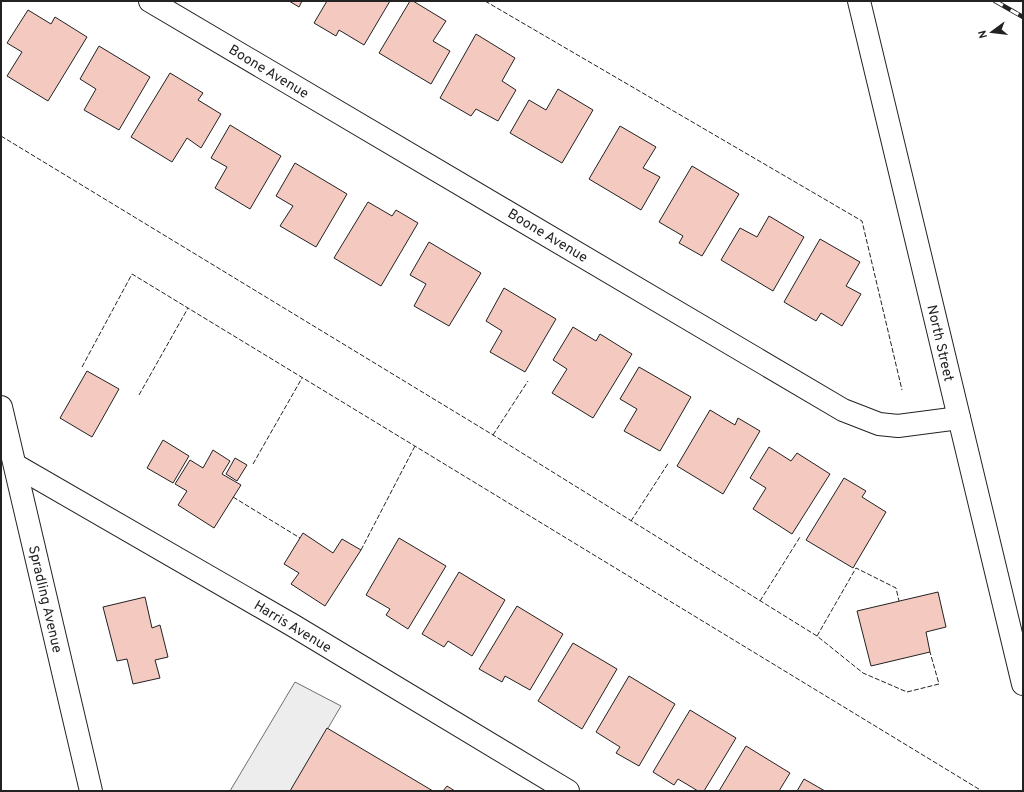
<svg xmlns="http://www.w3.org/2000/svg" width="1024" height="792" font-family="Overpass,sans-serif">
	<rect width="100%" height="100%" fill="#fff"/>
	<polygon fill="#ededed" stroke="#6f6f6f" points="295,682 341,706 291,791 230,791"/>
	<g fill="#f3c9c0" stroke="#222">
		<polygon points="289,1 302,1 299,7"/>
		<polygon points="327,1 390,1 364,45 339,30 336,36 314,23"/>
		<polygon points="410,1 413,1 446,21 433,41 450,51 431,84 379,53"/>
		<polygon points="28,10 51,24 55,17 87,37 48,101 7,76 22,52 7,43"/>
		<polygon points="476,34 515,58 502,81 516,90 498,121 476,109 471,116 440,98"/>
		<polygon points="99,46 150,77 119,130 84,110 96,89 80,79"/>
		<polygon points="170,73 203,93 198,100 221,114 201,148 187,138 172,162 131,137"/>
		<polygon points="558,89 593,110 562,163 510,133 529,100 546,110"/>
		<polygon points="230,125 281,156 250,209 215,188 227,167 211,158"/>
		<polygon points="620,126 656,147 643,168 660,177 641,210 589,179"/>
		<polygon points="295,163 347,194 316,247 280,226 293,206 276,196"/>
		<polygon points="692,166 739,194 702,256 679,243 683,236 659,222"/>
		<polygon points="368,202 392,216 396,210 418,223 381,286 334,258"/>
		<polygon points="769,216 804,237 773,291 721,260 740,228 757,237"/>
		<polygon points="820,239 860,262 846,286 861,294 842,326 821,313 816,321 784,302"/>
		<polygon points="429,242 481,273 449,326 414,306 426,284 410,275"/>
		<polygon points="504,288 556,319 525,372 490,352 502,331 486,321"/>
		<polygon points="573,327 596,341 600,334 632,354 593,418 552,393 567,369 553,360"/>
		<polygon points="639,367 691,397 660,451 624,431 637,409 620,399"/>
		<polygon points="87,371 119,389 92,437 60,418"/>
		<polygon points="710,410 735,425 738,418 760,431 723,494 677,466"/>
		<polygon points="163,440 189,456 173,483 147,468"/>
		<polygon points="769,447 791,461 797,453 830,474 792,534 753,509 766,488 750,478"/>
		<polygon points="213,450 230,461 222,474 241,485 214,528 178,505 187,491 175,484 190,460 203,468"/>
		<polygon points="235,458 247,465 237,481 226,474"/>
		<polygon points="844,478 866,491 862,497 886,512 853,568 806,540"/>
		<polygon points="303,533 333,553 342,539 361,550 325,606 291,584 299,573 284,564"/>
		<polygon points="399,538 446,566 408,629 386,615 390,609 366,595"/>
		<polygon points="459,572 505,600 472,656 448,641 444,647 422,634"/>
		<polygon points="938,592 946,627 926,632 930,652 871,666 857,611"/>
		<polygon points="145,597 152,628 160,625 168,657 155,660 160,678 133,684 127,659 117,661 103,607"/>
		<polygon points="517,606 563,634 530,690 505,676 502,682 479,669"/>
		<polygon points="573,643 617,669 582,729 538,701"/>
		<polygon points="629,676 675,704 639,766 616,753 620,747 596,732"/>
		<polygon points="690,710 736,738 704,791 698,791 678,779 674,785 653,772"/>
		<polygon points="327,728 433,791 290,791"/>
		<polygon points="746,746 790,773 779,791 719,791"/>
		<polygon points="804,779 825,791 797,791"/>
		<polygon points="447,786 455,791 443,791"/>
	</g>
	<g fill="none" stroke-linecap="round" stroke-linejoin="round">
		<defs>
			<g id="street">
				<polyline points="150,1 843,410 879,424 898,426 959,418"/>
				<polyline points="859,1 1023,684"/>
				<polyline points="15,465 294,626 568,791"/>
			</g>
			<polyline id="secondary" points="1,407 91,791"/>
		</defs>
		<use href="#street" stroke="#222" stroke-width="24"/>
		<use href="#secondary" stroke="#222" stroke-width="24"/>
		<use href="#street" stroke="#fff" stroke-width="22"/>
		<use href="#secondary" stroke="#fff" stroke-width="22"/>
		<defs>
			<polyline id="rail" points="995,1 1023,17"/>
		</defs>
		<use href="#rail" stroke="#222" stroke-width="4.5"/>
		<use href="#rail" stroke="#fff" stroke-width="3" stroke-dasharray="9" stroke-linecap="butt"/>
		<g stroke="#222" stroke-width="1" stroke-dasharray="5 2" stroke-linecap="butt">
			<polyline points="485,1 862,221 902,390"/>
			<polyline points="1,136 493,435 817,636 863,673 907,692 939,684 930,652"/>
			<polyline points="82,367 132,274 982,791"/>
			<polyline points="139,395 188,308"/>
			<polyline points="493,435 528,381"/>
			<polyline points="253,464 302,378"/>
			<polyline points="233,497 300,538"/>
			<polyline points="631,521 669,462"/>
			<polyline points="361,550 415,446"/>
			<polyline points="760,601 800,537"/>
			<polyline points="817,636 856,568 896,588 899,601"/>
		</g>
	</g>
	<g text-anchor="middle" stroke-width="3" stroke-linejoin="round" paint-order="stroke">
		<g font-size="14" fill="#222" stroke="#fff">
			<text transform="translate(269 71) rotate(31)" y="5">Boone Avenue</text>
			<text transform="translate(548 235) rotate(31)" y="5">Boone Avenue</text>
			<text transform="translate(941 343) rotate(77)" y="5">North Street</text>
			<text transform="translate(46 599) rotate(77)" y="5">Spradling Avenue</text>
			<text transform="translate(293 626) rotate(31)" y="5">Harris Avenue</text>
		</g>
	</g>
	<rect width="1024" height="792" fill="none" stroke="#222222" stroke-width="4"/>
	<g transform="translate(992 32) rotate(255)" stroke="#ffffff" stroke-width="3" paint-order="stroke">
	<path d="M0-3L7 15L0 10L-7 15Z" fill="#222222"/>
	<text y="-6" font-size="11" font-weight="bold" text-anchor="middle" fill="#222222">N</text>
	</g>
</svg>
